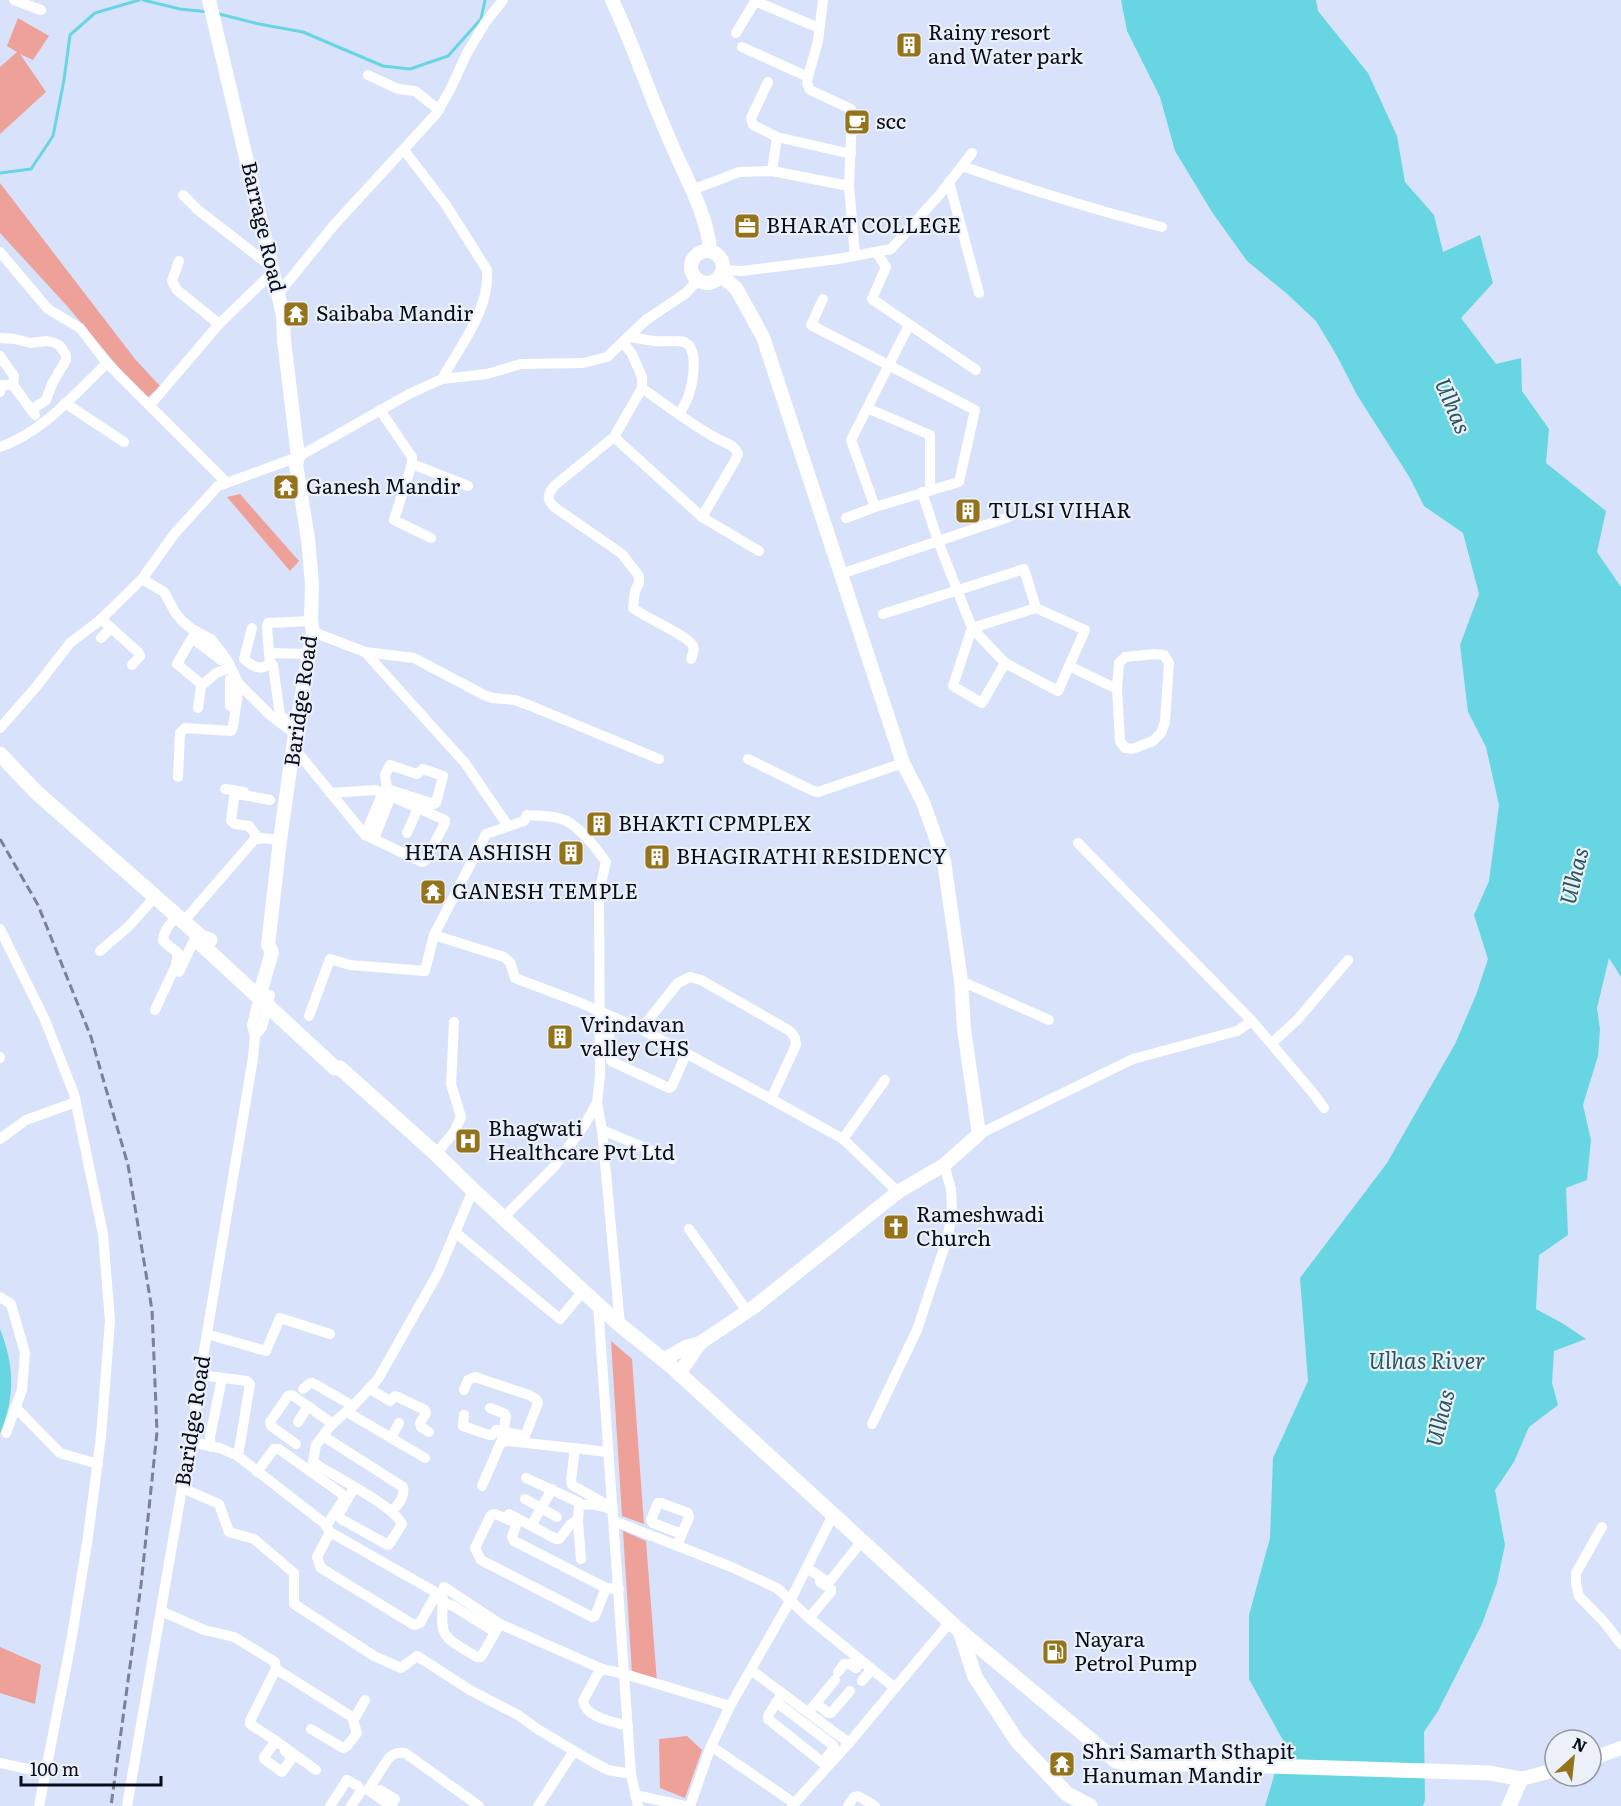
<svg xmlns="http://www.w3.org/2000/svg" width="1621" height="1806" font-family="Literata,serif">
	<rect width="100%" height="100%" fill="#d8e3fb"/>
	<g fill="#eda199">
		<polygon points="18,18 49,36 33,60 20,54 46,92 0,134 0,67 17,52 7,46"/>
		<polygon points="0,183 135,359 160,386 147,398 125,375 68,307 0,233"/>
		<polygon points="240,494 299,561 290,571 227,497"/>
		<polygon points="611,1341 632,1359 644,1524 622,1516"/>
		<polygon points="623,1531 646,1541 657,1682 632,1673"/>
		<polygon points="0,1647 41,1665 35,1704 0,1693"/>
		<polygon points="687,1736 702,1750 685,1798 660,1788 659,1739"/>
	</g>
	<g fill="#68d5e2">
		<polygon points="1121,0 1316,0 1318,11 1368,73 1397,136 1405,182 1434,215 1443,252 1480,235 1493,283 1461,318 1496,364 1521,358 1522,391 1549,429 1546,463 1606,511 1597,552 1621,587 1621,977 1609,958 1597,1008 1600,1029 1598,1056 1583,1105 1591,1140 1587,1180 1566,1188 1568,1235 1539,1255 1536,1309 1562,1323 1586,1339 1554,1351 1552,1383 1558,1405 1529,1427 1514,1462 1495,1490 1505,1545 1497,1583 1482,1624 1438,1711 1424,1732 1425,1800 1423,1806 1265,1806 1284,1742 1249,1679 1249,1615 1270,1538 1273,1458 1308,1381 1300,1278 1387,1163 1455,1044 1476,995 1488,959 1474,915 1489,881 1499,805 1486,747 1468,712 1460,645 1479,594 1463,533 1424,506 1410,478 1357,395 1337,356 1316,321 1285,292 1247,261 1212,212 1175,151 1160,97 1127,31"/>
		<path d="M0 1329C15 1367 15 1397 0 1434Z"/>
	</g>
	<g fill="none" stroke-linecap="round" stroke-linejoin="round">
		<g stroke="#68d5e2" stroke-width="3">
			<polyline points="143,0 180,9 209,12"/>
			<polyline points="215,13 259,24 303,32 383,66 410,69 448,56 481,19 485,0"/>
			<polyline points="0,173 31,169 53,136 64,80 70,35 95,13 139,0"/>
		</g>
		<g stroke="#fff" stroke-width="10">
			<polyline points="14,0 41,10"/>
			<polyline points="755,1 819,28"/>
			<polyline points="736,33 756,0"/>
			<polyline points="742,47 808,77 807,83 810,90 851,109 852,115 849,186 855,256"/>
			<polyline points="368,75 398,89 415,91 439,110"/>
			<polyline points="808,77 818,41 823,0"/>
			<polyline points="768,82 751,118 753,125 777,137 851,154"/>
			<path d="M404 150 446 205 487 270C490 310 460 346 442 379"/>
			<path d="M962 166C1028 189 1094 210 1162 227"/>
			<polyline points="772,171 777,137"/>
			<polyline points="949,182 979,293"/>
			<polyline points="692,190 739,172 772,171 849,186"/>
			<polyline points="183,195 198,210 273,268"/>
			<polyline points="0,252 48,309 80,328 107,363"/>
			<polyline points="876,252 886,267 872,299 976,370"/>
			<polyline points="179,261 172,281 177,290 219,324"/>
			<polyline points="722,270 742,271 838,259 891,249 941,193 972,153"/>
			<polyline points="278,294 334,225 436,114 450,90 467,53 485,23 503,0"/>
			<polyline points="823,299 811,325 975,410 959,482 875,507 846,518"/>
			<path d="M628 337C637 338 646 340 655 341 664 342 675 340 684 342 699 347 693 382 689 394 687 401 683 408 679 414"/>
			<polyline points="0,338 15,339 31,343 47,341 55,343 60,346 66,355 66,360 52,384 46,400 31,410"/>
			<path d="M623 342 632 354 642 377V388L614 437 554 486C546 497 547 501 557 509L622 554 639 576V583L635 591 633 608C644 617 689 636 693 646 695 650 692 655 691 659"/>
			<polyline points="0,356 14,376 13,385 35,415"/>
			<path d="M642 388C666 405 690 424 716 438 725 443 734 444 738 454L736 459 702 517"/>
			<polyline points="0,392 2,385 13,385"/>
			<polyline points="65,403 124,442"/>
			<polyline points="150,405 219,324 274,271"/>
			<polyline points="867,408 930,435 930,490"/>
			<polyline points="380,410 412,457 412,464 394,520 431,538"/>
			<polyline points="614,437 702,517 759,551"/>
			<path d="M0 447C43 432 75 394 107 363L226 482"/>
			<polyline points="412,464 468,486"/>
			<polyline points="922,492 938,541 972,628 953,686 982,703 1005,663 1058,691 1085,630 1036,608 972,628 1005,663"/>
			<polyline points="875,507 851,440 909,325"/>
			<polyline points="841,574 1009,517"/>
			<polyline points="142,579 164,592 175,612 182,621 192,629 212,640 227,660 239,684 270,715 295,734"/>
			<polyline points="883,614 1024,569 1036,608"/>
			<polyline points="101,619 138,652 140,656 132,665"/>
			<path d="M252 628 244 659C252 666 261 672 270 663L269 653 310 654"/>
			<polyline points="313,632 365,652 414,658 484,695 493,698 515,700 531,706 659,759"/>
			<polyline points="101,638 111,628"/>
			<polyline points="365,652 465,763 508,826"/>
			<polyline points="269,653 267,627 268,623 311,621"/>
			<polyline points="270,663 273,665 280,716 289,722"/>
			<polyline points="1069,666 1117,689 1119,663 1125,657 1155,654 1164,655 1169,663 1165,722 1161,733 1153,741 1132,749 1125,748 1120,741 1117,689"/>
			<polyline points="201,686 216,673 227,669"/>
			<polyline points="198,708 201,686 200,683 177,664 192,638 221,660"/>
			<polyline points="0,728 36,687 70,643 99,621 142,579 175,533 218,486 298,457 409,394 442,379 487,374 521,364 583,363 607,357 646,320 686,293 698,280"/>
			<polyline points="294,748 365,835 381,797 381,793 376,790 330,793"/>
			<polyline points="748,759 813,791 818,792 903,763"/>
			<polyline points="178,777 180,733 185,728 231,731 233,727 239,684 230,679 230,706"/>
			<polyline points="225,789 244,792"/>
			<polyline points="381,793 387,789 434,804 436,803 443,776 423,769 417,774 390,765 385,775 387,789"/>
			<polyline points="407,833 418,808"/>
			<polyline points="365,835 422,862 425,861 445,823 445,820 393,797 390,798 374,839"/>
			<polyline points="259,839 249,826 235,824 231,821 234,798 237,794 270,800"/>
			<polyline points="1078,843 1252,1021 1313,1093 1324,1108"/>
			<polyline points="183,922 254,840 262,838 280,840"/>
			<polyline points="0,929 45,1020 74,1094 103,1234 110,1321 101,1436 88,1537 71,1642 39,1806"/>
			<polyline points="434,935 504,957 510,962 515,978 576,1001 641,1029 771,1099 843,1139 898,1192"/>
			<polyline points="100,951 128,927 155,897"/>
			<polyline points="179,972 197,934"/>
			<polyline points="961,981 1049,1020"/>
			<path d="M155 1010 176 965 178 953 163 941C163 931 170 924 177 916"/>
			<path d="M309 1016 330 959 350 965 425 971 434 935 486 834 524 821 527 815C541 816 558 815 570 823 583 832 597 849 606 862L599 893 600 1076 597 1103 602 1130 620 1325"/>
			<polyline points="613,1017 609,1035 611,1061 669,1088 672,1086 686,1054"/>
			<polyline points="641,1029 678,983 690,977 701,980 790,1031 795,1038 796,1045 771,1099"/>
			<polyline points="255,1036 262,1027 270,995"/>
			<polyline points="1272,1043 1298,1019 1348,960"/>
			<polyline points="0,1057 0,1058"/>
			<polyline points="602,1130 672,1159"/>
			<polyline points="979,1134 1133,1059 1237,1031 1252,1021"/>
			<polyline points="0,1139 26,1120 76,1102"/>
			<polyline points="843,1139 885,1080"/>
			<polyline points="436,1154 454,1132 461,1117 451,1084 454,1022"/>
			<polyline points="503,1218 554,1167 585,1124 597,1103"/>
			<polyline points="689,1229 747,1311"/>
			<polyline points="455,1232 560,1319 583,1291"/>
			<polyline points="0,1297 11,1304 25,1353 22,1390 6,1433"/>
			<polyline points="598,1304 631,1774 638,1806"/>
			<polyline points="207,1334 266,1351 280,1318 330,1334"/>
			<polyline points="200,1375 247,1381 250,1384 238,1456"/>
			<polyline points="303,1389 310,1383 313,1383 353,1406"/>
			<polyline points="370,1389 390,1401 395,1396 398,1397 425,1410 426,1413 420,1423 421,1427 429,1432"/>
			<polyline points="464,1390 468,1380 475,1377 529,1395 536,1399 538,1403 525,1436 496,1430 492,1435 489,1435 463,1426 464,1415"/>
			<polyline points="15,1407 60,1453 98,1464"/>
			<polyline points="490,1408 505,1414 506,1417 502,1439"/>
			<polyline points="347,1412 425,1458"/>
			<polyline points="298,1422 308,1406"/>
			<polyline points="872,1424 917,1330 948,1236 952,1210 951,1189 944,1165"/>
			<path d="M323 1436 403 1487C405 1494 399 1506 392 1510"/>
			<polyline points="391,1438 399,1423"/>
			<path d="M191 1442 220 1448 238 1456 324 1523 330 1532 437 1593 443 1599C440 1640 443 1636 477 1657H481L500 1624"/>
			<polyline points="296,1444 271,1426 270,1422 288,1396 292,1395 333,1424"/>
			<polyline points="211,1447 210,1437 222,1378"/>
			<polyline points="575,1448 571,1481 572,1485 604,1503"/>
			<polyline points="257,1472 274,1449 279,1449 342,1494 344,1499 326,1526"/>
			<polyline points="526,1478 578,1502 579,1505"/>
			<polyline points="482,1486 501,1442 508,1441 608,1452"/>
			<polyline points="182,1488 219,1504 229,1532 254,1539 294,1573 294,1604 374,1656 401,1668 417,1656 470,1690 518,1715 539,1730 586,1758 608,1770 631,1774"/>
			<path d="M354 1488 339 1514 341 1519 388 1545 390 1543 402 1524C392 1504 334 1477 313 1462L316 1445 331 1425 354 1405 378 1379 438 1273 473 1190"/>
			<polyline points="525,1499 557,1517"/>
			<polyline points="509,1514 556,1539 559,1539 571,1524 578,1519"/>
			<polyline points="614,1521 729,1566 777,1588 809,1618 895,1688"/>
			<polyline points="531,1526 552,1489"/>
			<polyline points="1602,1527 1576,1573 1576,1584 1579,1596 1604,1622 1621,1644"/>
			<polyline points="330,1532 317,1557 321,1568 414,1625 420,1623 437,1593"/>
			<polyline points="677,1546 689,1517 688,1513 661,1503 658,1503 651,1520 653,1523 682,1534"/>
			<path d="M581 1559 578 1522 579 1505C592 1504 601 1504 613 1511"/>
			<polyline points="807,1568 828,1582 830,1581 862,1541"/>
			<polyline points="444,1587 500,1624 602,1669 625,1674 730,1706"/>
			<polyline points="606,1588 595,1616 592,1617 481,1560 475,1548 491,1515 495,1514 514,1522 516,1525 512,1537 514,1541 606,1588 619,1589"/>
			<polyline points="442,1602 453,1606 495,1632"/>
			<polyline points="161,1611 204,1630 234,1637 275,1662 276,1669 352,1717 356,1716 365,1700"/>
			<polyline points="809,1618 831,1592 831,1589 820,1582"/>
			<polyline points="276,1669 250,1721 250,1724 276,1741 316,1770"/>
			<path d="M602 1669 597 1675 583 1701C586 1718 614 1722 628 1726"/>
			<polyline points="751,1670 849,1743"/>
			<polyline points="838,1672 844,1664 850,1664 856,1668 861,1661"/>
			<polyline points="862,1681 872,1669"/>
			<polyline points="782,1693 768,1716 768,1719 827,1766"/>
			<polyline points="776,1702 833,1745 834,1748 826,1758"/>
			<polyline points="816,1703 828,1713 831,1713 850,1691"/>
			<polyline points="812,1708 835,1680"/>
			<polyline points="311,1729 343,1748 347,1746 357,1733 352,1717"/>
			<polyline points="276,1741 264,1757 264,1759 282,1772 292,1758 285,1751"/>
			<polyline points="711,1746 794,1803"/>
			<polyline points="0,1763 45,1773"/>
			<polyline points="380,1790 395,1799 391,1806"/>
			<polyline points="635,1795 685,1806"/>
			<polyline points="127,1806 182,1488 191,1442 199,1381 253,1058 255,1036 252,1025 259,997"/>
			<polyline points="330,1806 347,1780 358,1786 361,1791"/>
			<polyline points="351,1806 361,1791"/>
			<path d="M391 1806 368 1790 388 1759C394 1753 397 1752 405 1753L479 1806"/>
			<polyline points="538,1806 574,1751"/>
			<polyline points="690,1806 711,1746 730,1706 790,1601 833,1515"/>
			<polyline points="792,1806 849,1743 950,1622"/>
			<polyline points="848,1806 854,1797 858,1796 875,1806"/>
		</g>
		<g stroke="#fff" stroke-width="14">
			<polyline points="209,0 283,315 284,340 298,457 296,464 308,539 312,584 311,621 313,632 295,734 280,840 268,945 272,952 259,997"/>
			<path d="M612 0C633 44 648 91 668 136 682 171 708 214 710 251"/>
			<circle cx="707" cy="267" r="16"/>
			<polyline points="663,1360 686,1347 700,1343 754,1307 898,1192 944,1165 979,1134 964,1029 961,981 944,861 923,802 903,763 763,337 736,288 720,275"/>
			<polyline points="679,1374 700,1343"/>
			<polyline points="1591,1759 1621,1748"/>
			<polyline points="1521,1779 1555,1770"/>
		</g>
		<g stroke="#fff" stroke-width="15">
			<polyline points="0,754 36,792 201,937 210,940"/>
			<polyline points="201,937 201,944 335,1068 340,1068 436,1154 473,1190 620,1325 671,1366 960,1631 975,1677 1017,1741 1067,1794 1090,1806"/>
			<polyline points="960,1631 1116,1761 1131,1764 1209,1764 1490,1773 1521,1779 1509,1806"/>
		</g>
		<polyline stroke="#798194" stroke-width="3" stroke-dasharray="9 4.5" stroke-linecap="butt" points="0,839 38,905 91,1037 128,1165 152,1310 157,1432 141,1585 111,1806"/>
	</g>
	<defs>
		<symbol id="building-square" viewBox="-11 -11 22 22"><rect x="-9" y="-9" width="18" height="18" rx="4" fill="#94731b" stroke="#ecf0f8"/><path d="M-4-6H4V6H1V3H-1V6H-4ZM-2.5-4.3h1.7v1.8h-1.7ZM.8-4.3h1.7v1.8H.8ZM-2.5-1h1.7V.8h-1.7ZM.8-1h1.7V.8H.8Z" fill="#fff"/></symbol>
		<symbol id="cafe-square" viewBox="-11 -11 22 22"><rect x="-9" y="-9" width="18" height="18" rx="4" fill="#94731b" stroke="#ecf0f8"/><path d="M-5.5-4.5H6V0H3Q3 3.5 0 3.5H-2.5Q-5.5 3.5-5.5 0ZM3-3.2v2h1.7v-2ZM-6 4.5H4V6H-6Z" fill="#fff"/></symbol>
		<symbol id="office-square" viewBox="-11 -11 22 22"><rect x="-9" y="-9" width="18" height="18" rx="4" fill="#94731b" stroke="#ecf0f8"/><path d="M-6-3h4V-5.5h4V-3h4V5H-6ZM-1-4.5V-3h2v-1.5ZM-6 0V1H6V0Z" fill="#fff"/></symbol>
		<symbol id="temple-square" viewBox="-11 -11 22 22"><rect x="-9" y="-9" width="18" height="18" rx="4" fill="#94731b" stroke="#ecf0f8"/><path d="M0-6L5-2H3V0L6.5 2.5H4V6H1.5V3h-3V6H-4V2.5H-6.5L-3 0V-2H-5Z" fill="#fff"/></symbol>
		<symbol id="hospital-square" viewBox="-11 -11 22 22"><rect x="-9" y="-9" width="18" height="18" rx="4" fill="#94731b" stroke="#ecf0f8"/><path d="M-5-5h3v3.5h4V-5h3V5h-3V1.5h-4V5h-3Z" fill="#fff"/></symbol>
		<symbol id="church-square" viewBox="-11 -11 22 22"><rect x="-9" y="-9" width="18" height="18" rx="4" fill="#94731b" stroke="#ecf0f8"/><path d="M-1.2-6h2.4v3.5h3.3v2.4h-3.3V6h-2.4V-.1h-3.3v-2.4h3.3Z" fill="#fff"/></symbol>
		<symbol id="fuel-square" viewBox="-11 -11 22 22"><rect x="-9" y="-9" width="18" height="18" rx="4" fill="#94731b" stroke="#ecf0f8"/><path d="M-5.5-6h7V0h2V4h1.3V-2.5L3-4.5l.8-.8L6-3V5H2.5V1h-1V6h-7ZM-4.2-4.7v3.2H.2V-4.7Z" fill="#fff"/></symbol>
	</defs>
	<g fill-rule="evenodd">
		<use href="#building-square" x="894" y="30" width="30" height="30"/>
		<use href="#cafe-square" x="842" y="107" width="30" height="30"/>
		<use href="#office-square" x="732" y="211" width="30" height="30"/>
		<use href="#temple-square" x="281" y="299" width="30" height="30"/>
		<use href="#temple-square" x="271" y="472" width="30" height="30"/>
		<use href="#building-square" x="953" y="496" width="30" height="30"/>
		<use href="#building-square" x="584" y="809" width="30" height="30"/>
		<use href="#building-square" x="556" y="838" width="30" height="30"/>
		<use href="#building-square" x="642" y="842" width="30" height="30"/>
		<use href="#temple-square" x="418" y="877" width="30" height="30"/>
		<use href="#building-square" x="545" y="1022" width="30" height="30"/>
		<use href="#hospital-square" x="453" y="1126" width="30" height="30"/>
		<use href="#church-square" x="881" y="1212" width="30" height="30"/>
		<use href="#fuel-square" x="1040" y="1637" width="30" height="30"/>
		<use href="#temple-square" x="1047" y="1749" width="30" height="30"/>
	</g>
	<g text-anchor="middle" stroke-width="4.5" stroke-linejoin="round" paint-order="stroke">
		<g font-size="21" fill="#080d1a" stroke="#ecf0f8" text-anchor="start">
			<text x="928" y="40">Rainy resort<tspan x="928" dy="24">and Water park</tspan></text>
			<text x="876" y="129">scc</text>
			<text x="766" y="233">BHARAT COLLEGE</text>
			<text x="316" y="321">Saibaba Mandir</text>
			<text x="306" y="494">Ganesh Mandir</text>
			<text x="988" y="518">TULSI VIHAR</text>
			<text x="618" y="831">BHAKTI CPMPLEX</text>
			<text x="552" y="860" text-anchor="end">HETA ASHISH</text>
			<text x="676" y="864">BHAGIRATHI RESIDENCY</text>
			<text x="452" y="899">GANESH TEMPLE</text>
			<text x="580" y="1032">Vrindavan<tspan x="580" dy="24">valley CHS</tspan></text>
			<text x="488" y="1136">Bhagwati<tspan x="488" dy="24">Healthcare Pvt Ltd</tspan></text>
			<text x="916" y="1222">Rameshwadi<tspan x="916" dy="24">Church</tspan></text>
			<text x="1074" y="1647">Nayara<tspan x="1074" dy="24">Petrol Pump</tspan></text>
			<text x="1082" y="1759">Shri Samarth Sthapit<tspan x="1082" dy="24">Hanuman Mandir</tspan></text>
		</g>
		<g font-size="21" fill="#080d1a" stroke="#ecf0f8">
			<text transform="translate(263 227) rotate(77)" y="7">Barrage Road</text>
			<text transform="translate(301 701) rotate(-82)" y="7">Baridge Road</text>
			<text transform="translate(193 1421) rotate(-81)" y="7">Baridge Road</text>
		</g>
		<g font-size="22" font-style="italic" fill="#27575d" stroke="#ecf0f8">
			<text transform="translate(1453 406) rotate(67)" y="8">Ulhas</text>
			<text transform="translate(1574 876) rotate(-76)" y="8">Ulhas</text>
			<text x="1427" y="1369">Ulhas River</text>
			<text transform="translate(1440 1418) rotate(-76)" y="8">Ulhas</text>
		</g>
	</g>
	<g transform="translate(1573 1758) rotate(27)"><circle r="28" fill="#ecf0f8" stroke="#91959f" stroke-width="1.5"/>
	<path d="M0-4.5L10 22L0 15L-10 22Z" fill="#94731b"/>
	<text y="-9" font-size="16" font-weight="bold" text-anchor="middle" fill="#080d1a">N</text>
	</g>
	<path d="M21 1776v9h140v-9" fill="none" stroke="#080d1a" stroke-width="3"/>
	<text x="30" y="1776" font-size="18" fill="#080d1a" stroke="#ecf0f8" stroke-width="4.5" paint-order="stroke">100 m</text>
</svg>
